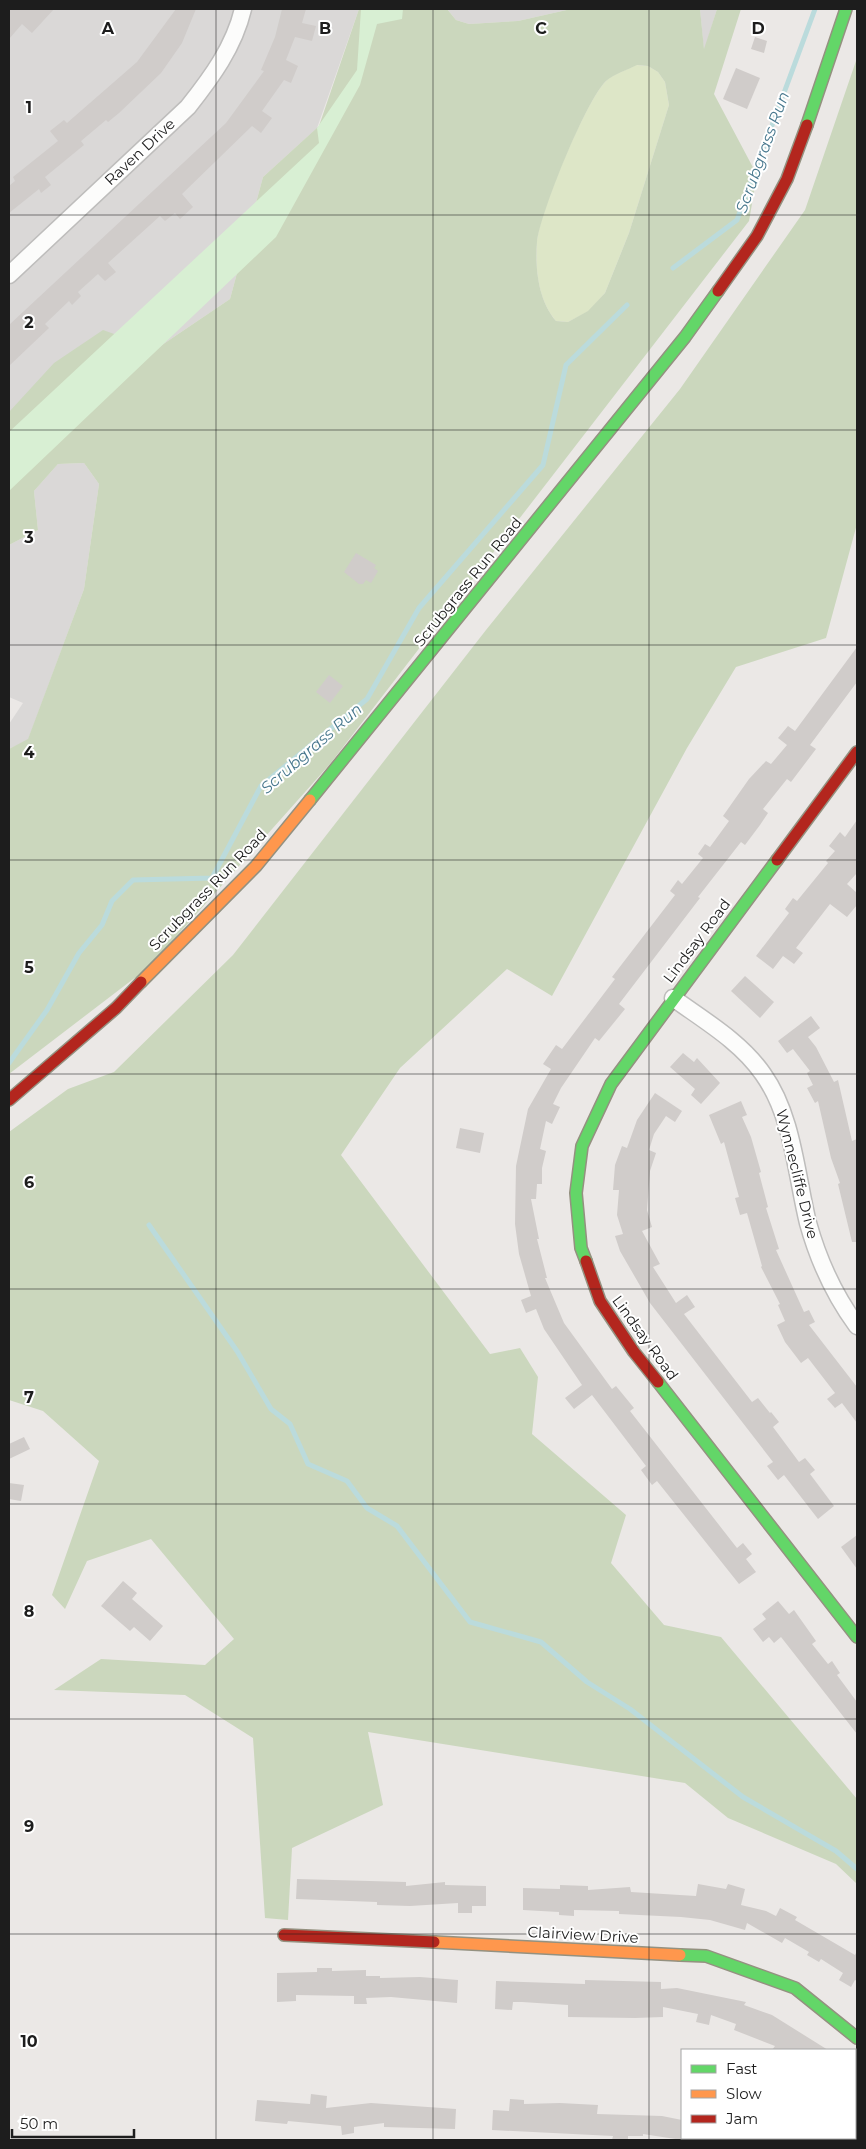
<svg xmlns="http://www.w3.org/2000/svg" width="866" height="2149" font-family="Montserrat,sans-serif">
	<rect width="100%" height="100%" fill="#ebe8e6"/>
	<g fill="#dad8d7">
		<polygon points="9,9 359,9 317,128 263,177 230,299 156,349 9,412"/>
		<polygon points="447,9 571,9 518,21 469,24 456,20"/>
		<polygon points="700,9 717,9 704,51"/>
		<polygon points="84,463 99,484 84,589 28,740 9,749 9,724 23,703 9,697 9,545 38,530 34,491 58,464"/>
	</g>
	<path fill="#dde6c7" d="M636 65 648 66 658 72 665 82 669 105 629 233 605 293 589 311 568 322 556 321C538 300 535 269 537 242 539 214 586 100 606 81 613 74 627 70 636 65Z"/>
	<g fill="#cbd7bd" fill-rule="evenodd">
		<path d="M359 9H447L456 20 469 24 518 21 571 9H700L704 49 717 9H741L714 94 757 175 749 221 330 764 149 967 9 1074V749L28 739 84 589 99 484 84 463 58 464 34 491 38 530 9 545V412L54 363 103 330 156 349 230 299 263 177 319 126ZM637 65 648 66 658 72 665 82 669 105 629 233 605 293 588 311 568 322 556 321C538 300 535 268 537 242 540 214 586 100 606 81 614 74 627 70 637 65Z"/>
		<polygon points="857,58 857,524 826,638 736,667 687,748 552,996 507,969 400,1068 341,1155 490,1354 520,1348 538,1377 532,1434 626,1515 611,1563 664,1625 721,1637 857,1799 857,1884 836,1864 728,1818 685,1783 368,1732 383,1805 292,1848 288,1920 265,1918 253,1738 185,1695 54,1690 101,1659 205,1665 234,1639 151,1539 87,1561 65,1609 52,1595 99,1461 43,1411 9,1400 9,1132 68,1089 114,1072 233,955 486,630 680,389 805,210"/>
	</g>
	<polygon fill="#d8efd3" points="361,9 403,9 402,19 377,24 360,85 276,237 9,491 9,432 319,143 317,128 357,70"/>
	<g fill="none" stroke-linecap="round" stroke-linejoin="round">
		<g stroke="#bbdbdc" stroke-width="5">
			<polyline points="673,268 737,220 815,9"/>
			<polyline points="9,1063 47,1010 79,953 102,925 112,901 133,880 212,878 261,786 367,699 419,608 543,465 566,365 627,305"/>
			<polyline points="149,1225 237,1351 271,1409 290,1424 308,1464 347,1481 367,1508 397,1526 470,1622 541,1642 587,1682 630,1709 743,1797 836,1851 857,1869"/>
		</g>
	</g>
	<g fill="#d0ccca">
		<polygon points="9,9 54,9 32,33 22,24 9,39"/>
		<polygon points="176,9 196,9 182,43 161,73 119,113 108,122 106,120 81,141 84,145 45,177 51,185 41,193 39,189 9,213 9,186 15,181 13,177 58,141 50,131 64,120 67,123 137,62"/>
		<polygon points="282,9 306,9 302,23 316,26 312,41 295,37 286,60 298,66 291,83 284,80 262,111 272,118 261,133 252,126 182,194 193,207 180,219 175,213 165,221 160,216 108,263 116,272 105,281 98,274 78,292 81,296 72,305 69,301 45,324 49,328 9,366 9,325 226,123 264,71 261,70 275,37"/>
		<polygon points="755,37 767,41 764,53 751,49"/>
		<polygon points="736,68 760,78 747,109 723,99"/>
		<polygon points="356,553 376,565 374,568 378,571 371,583 366,580 363,584 359,584 344,572"/>
		<polygon points="857,647 857,682 810,745 816,749 791,782 787,779 763,809 768,813 760,825 745,845 741,842 698,897 700,898 619,1004 625,1009 599,1041 595,1038 561,1088 553,1104 560,1107 552,1124 546,1121 540,1149 546,1151 542,1168 542,1184 537,1184 536,1199 531,1199 539,1239 537,1239 547,1278 545,1278 564,1323 612,1389 616,1386 634,1408 630,1411 737,1548 743,1543 752,1554 746,1559 756,1572 739,1584 657,1481 652,1485 641,1470 646,1466 592,1395 574,1409 565,1398 582,1385 544,1329 536,1309 526,1313 521,1300 531,1296 519,1254 515,1224 516,1166 528,1109 551,1069 543,1064 556,1045 562,1049 615,979 612,977 675,895 670,891 678,880 682,884 703,858 698,854 705,844 710,847 729,821 723,816 749,779 766,761 771,764 787,745 778,738 788,726 795,731"/>
		<polygon points="329,675 343,686 330,703 316,692"/>
		<polygon points="857,820 857,873 847,884 857,893 857,905 847,917 830,904 796,948 803,953 794,964 783,956 773,969 756,956 789,913 785,909 793,898 797,901 828,863 826,861 835,851 829,846 840,832 845,837"/>
		<polygon points="745,976 774,1002 760,1018 731,991"/>
		<polygon points="811,1016 820,1028 808,1037 816,1047 834,1082 838,1080 852,1141 857,1139 857,1242 852,1242 838,1184 840,1183 831,1158 818,1101 815,1103 807,1088 813,1085 807,1073 810,1071 793,1049 787,1053 778,1041"/>
		<polygon points="683,1053 694,1062 697,1058 720,1083 701,1104 691,1095 695,1089 670,1067"/>
		<polygon points="655,1093 682,1111 675,1122 666,1116 654,1134 649,1150 656,1153 650,1171 647,1210 652,1227 642,1231 660,1264 653,1267 676,1303 687,1295 695,1307 684,1314 752,1402 758,1398 770,1413 771,1412 779,1422 773,1427 799,1462 805,1458 815,1470 810,1474 834,1506 818,1519 784,1475 778,1480 767,1466 773,1462 650,1303 620,1251 615,1236 623,1234 617,1215 619,1190 613,1190 615,1165 622,1146 627,1148 637,1120"/>
		<polygon points="741,1101 747,1115 742,1117 751,1137 761,1172 759,1173 768,1207 766,1208 779,1249 776,1250 804,1312 809,1310 815,1322 809,1325 857,1387 857,1423 842,1403 835,1408 827,1399 835,1393 808,1358 801,1363 785,1342 777,1325 785,1321 778,1305 780,1304 761,1267 762,1266 747,1213 740,1215 735,1198 739,1197 724,1142 721,1144 709,1115"/>
		<polygon points="460,1128 484,1133 480,1153 456,1148"/>
		<polygon points="24,1437 30,1449 9,1459 9,1444"/>
		<polygon points="9,1483 24,1485 21,1501 9,1499"/>
		<polygon points="857,1535 857,1569 841,1547"/>
		<polygon points="123,1581 137,1593 132,1599 163,1626 150,1641 134,1627 130,1631 101,1606"/>
		<polygon points="778,1601 789,1614 794,1610 816,1641 812,1644 828,1664 832,1661 840,1673 837,1675 857,1702 857,1734 781,1637 774,1643 769,1637 763,1642 753,1629 766,1619 762,1614"/>
		<polygon points="297,1879 406,1882 406,1886 445,1882 445,1885 486,1886 486,1906 472,1906 472,1913 458,1913 458,1903 410,1906 377,1905 377,1902 296,1899"/>
		<polygon points="698,1884 726,1889 728,1884 745,1889 741,1905 766,1911 776,1916 780,1908 797,1917 795,1920 855,1955 857,1951 857,1981 855,1980 851,1987 839,1980 843,1973 821,1959 819,1962 807,1955 809,1952 785,1938 782,1943 747,1923 745,1930 710,1920 681,1917 619,1914 619,1911 574,1910 574,1916 559,1915 559,1912 523,1910 523,1888 560,1889 560,1885 588,1886 588,1890 630,1887 631,1892 696,1896"/>
		<polygon points="317,1968 332,1968 332,1971 366,1970 366,1976 380,1976 380,1978 420,1977 458,1980 457,2003 391,1997 366,1998 367,2004 354,2004 354,1996 296,1995 296,2001 277,2002 277,1973 317,1972"/>
		<polygon points="585,1980 661,1982 661,1989 677,1988 746,2002 744,2005 772,2015 828,2050 772,2050 775,2046 734,2030 736,2024 711,2015 709,2025 696,2022 698,2014 663,2007 663,2017 635,2018 568,2017 568,2005 522,2002 513,2002 512,2010 495,2009 496,1981 585,1984"/>
		<polygon points="311,2094 327,2096 326,2108 371,2103 456,2109 455,2129 384,2127 384,2123 354,2127 354,2133 342,2135 341,2126 288,2121 287,2124 255,2121 257,2100 310,2104"/>
		<polygon points="510,2099 524,2100 524,2104 560,2103 598,2105 597,2114 662,2116 682,2120 682,2140 643,2134 643,2136 628,2136 628,2140 612,2140 613,2136 492,2130 493,2110 509,2111"/>
	</g>
	<g fill="none" stroke-linecap="round" stroke-linejoin="round">
		<defs>
			<g id="street">
				<path d="M9 275 188 107C211 78 234 47 243 9"/>
				<path d="M673 998C705 1021 741 1042 763 1074 793 1116 796 1174 808 1223 818 1259 835 1296 857 1326"/>
			</g>
			<g id="fast">
				<polyline points="807,125 846,9"/>
				<polyline points="310,800 685,337 718,291"/>
				<polyline points="586,1261 581,1248 576,1193 582,1146 611,1084 777,860"/>
				<polyline points="658,1382 857,1637"/>
				<polyline points="680,1955 706,1956 795,1988 857,2038"/>
			</g>
			<g id="slow">
				<polyline points="141,982 256,866 310,800"/>
				<polyline points="434,1942 680,1955"/>
			</g>
			<g id="jam">
				<polyline points="718,291 757,236 787,179 807,125"/>
				<polyline points="777,860 857,752"/>
				<polyline points="9,1100 116,1008 141,982"/>
				<polyline points="586,1261 600,1301 634,1352 658,1382"/>
				<polyline points="284,1935 434,1942"/>
			</g>
		</defs>
		<use href="#street" stroke="#bebdbc" stroke-width="19"/>
		<use href="#fast" stroke="#949180" stroke-width="14"/>
		<use href="#slow" stroke="#949180" stroke-width="14"/>
		<use href="#jam" stroke="#949180" stroke-width="14"/>
		<use href="#street" stroke="#fcfcfb" stroke-width="16"/>
		<use href="#fast" stroke="#63d668" stroke-width="11"/>
		<use href="#slow" stroke="#ff974d" stroke-width="11"/>
		<use href="#jam" stroke="#b3261e" stroke-width="11"/>
	</g>
	<path fill="none" stroke="#1d1d1d" stroke-width="1" stroke-opacity="0.55" d="M216 9V2140M433 9V2140M649 9V2140M9 215H857M9 430H857M9 645H857M9 860H857M9 1074H857M9 1289H857M9 1504H857M9 1719H857M9 1934H857"/>
	<g text-anchor="middle" stroke-width="4" stroke-linejoin="round" paint-order="stroke">
		<g font-size="15" fill="#1d1d1d" stroke="#fff">
			<text transform="translate(140 152) rotate(-43)" y="5">Raven Drive</text>
			<text transform="translate(468 582) rotate(-51)" y="5">Scrubgrass Run Road</text>
			<text transform="translate(208 890) rotate(-46)" y="5">Scrubgrass Run Road</text>
			<text transform="translate(697 941) rotate(-53)" y="5">Lindsay Road</text>
			<text transform="translate(797 1174) rotate(76)" y="5">Wynnecliffe Drive</text>
			<text transform="translate(645 1338) rotate(54)" y="5">Lindsay Road</text>
			<text transform="translate(583 1935) rotate(3)" y="5">Clairview Drive</text>
		</g>
		<g font-size="16" font-style="italic" fill="#48788e" stroke="#fff">
			<text transform="translate(762 152) rotate(-70)" y="6">Scrubgrass Run</text>
			<text transform="translate(311 748) rotate(-41)" y="6">Scrubgrass Run</text>
		</g>
	</g>
	<g font-size="16" text-anchor="middle" font-weight="bold" fill="#1d1d1d" stroke="#fff" stroke-width="4" stroke-linejoin="round" paint-order="stroke">
		<text x="108" y="34">A</text>
		<text x="325" y="34">B</text>
		<text x="541" y="34">C</text>
		<text x="758" y="34">D</text>
		<text x="29" y="113">1</text>
		<text x="29" y="328">2</text>
		<text x="29" y="543">3</text>
		<text x="29" y="758">4</text>
		<text x="29" y="973">5</text>
		<text x="29" y="1188">6</text>
		<text x="29" y="1403">7</text>
		<text x="29" y="1617">8</text>
		<text x="29" y="1832">9</text>
		<text x="29" y="2047">10</text>
	</g>
	<rect width="866" height="2149" fill="none" stroke="#1d1d1d" stroke-width="20"/>
	<rect x="681" y="2049" width="175" height="90" fill="#ffffff" stroke="#a5a5a5"/>
	<rect x="691" y="2065" width="25" height="8" fill="#63d668" stroke="#a5a5a5"/>
	<text x="726" y="2074" font-size="15" fill="#1d1d1d">Fast</text>
	<rect x="691" y="2090" width="25" height="8" fill="#ff974d" stroke="#a5a5a5"/>
	<text x="726" y="2099" font-size="15" fill="#1d1d1d">Slow</text>
	<rect x="691" y="2115" width="25" height="8" fill="#b3261e" stroke="#a5a5a5"/>
	<text x="726" y="2124" font-size="15" fill="#1d1d1d">Jam</text>
	<path d="M12 2129v8h122v-8" fill="none" stroke="#1d1d1d" stroke-width="2.5"/>
	<text x="20" y="2129" font-size="15" fill="#1d1d1d" stroke="#ffffff" stroke-width="4" paint-order="stroke">50 m</text>
</svg>
